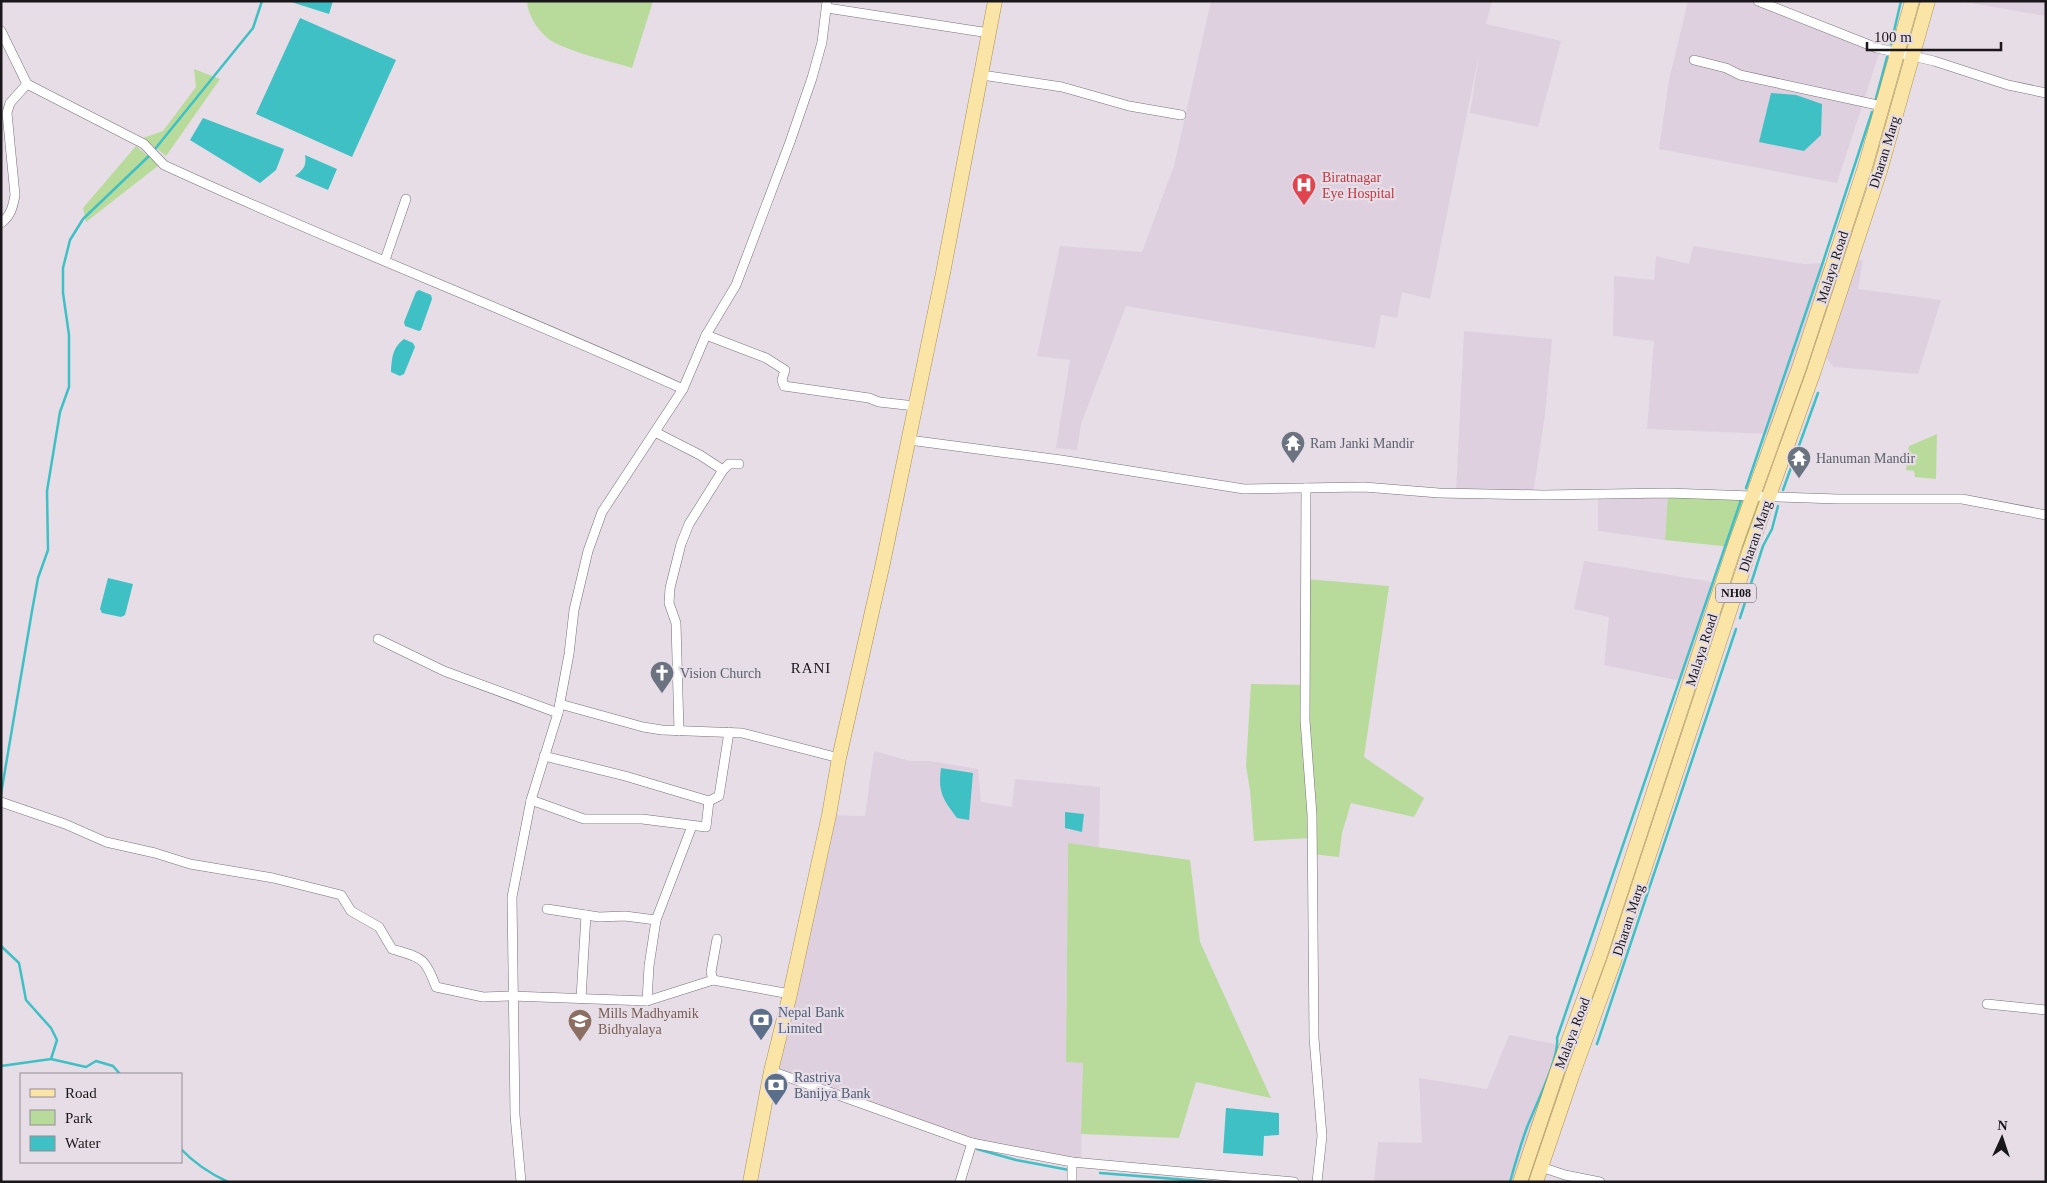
<svg xmlns="http://www.w3.org/2000/svg" width="2047" height="1183" font-family="'Times New Roman',serif">
	<rect width="100%" height="100%" fill="#e6dde7"/>
	<g fill="#dfd0e0">
		<polygon points="1211,1 1492,1 1486,24 1561,41 1538,127 1470,113 1480,49 1430,299 1402,292 1397,318 1381,315 1375,348 1126,306 1081,424 1077,450 1056,448 1070,360 1037,356 1060,246 1142,252 1174,166"/>
		<polygon points="1688,1 1756,1 1880,51 1837,183 1659,149 1669,80"/>
		<polygon points="1959,1 2046,1 2046,16"/>
		<polygon points="1693,246 1804,264 1843,262 1814,371 1791,435 1647,429 1654,341 1613,336 1614,276 1654,280 1656,256 1689,264"/>
		<polygon points="1863,260 1858,289 1941,300 1918,374 1834,367 1825,356 1851,261"/>
		<polygon points="1464,331 1552,339 1545,414 1533,495 1456,493"/>
		<polygon points="1668,493 1665,540 1598,531 1598,495"/>
		<polygon points="1584,561 1738,586 1705,686 1604,665 1609,617 1574,609"/>
		<polygon points="874,751 910,761 930,761 978,769 981,802 1012,807 1015,779 1100,787 1099,849 1068,844 1066,1062 1083,1063 1081,1163 972,1143 771,1071 829,815 865,816"/>
		<polygon points="1509,1035 1581,1049 1536,1182 1374,1182 1378,1142 1422,1143 1419,1078 1487,1089"/>
	</g>
	<g fill="#b8db9c">
		<path d="M527 1H653L632 68C609 61 579 54 557 44 542 37 528 18 527 1Z"/>
		<polygon points="194,69 220,79 166,156 143,138 163,131 196,87"/>
		<polygon points="136,146 159,165 86,222 83,208"/>
		<polygon points="1937,434 1936,479 1915,477 1914,471 1906,470 1909,446"/>
		<polygon points="1668,493 1769,497 1750,549 1665,540"/>
		<polygon points="1306,579 1389,586 1364,757 1424,798 1414,817 1351,803 1342,833 1339,857 1311,854 1311,838 1254,841 1250,790 1246,766 1251,684 1306,685"/>
		<polygon points="1068,843 1190,860 1200,942 1271,1098 1196,1082 1179,1138 1081,1134 1083,1063 1066,1062"/>
	</g>
	<g fill="#3ec0c4">
		<polygon points="288,1 333,1 329,14"/>
		<polygon points="300,18 396,60 352,157 256,114"/>
		<polygon points="1771,93 1796,95 1822,104 1821,135 1804,151 1759,142"/>
		<polygon points="203,118 284,149 276,170 260,183 190,140"/>
		<path d="M305 155 337 169 328 190 295 176C303 170 307 166 305 155Z"/>
		<polygon points="419,290 431,295 432,299 421,330 419,331 405,326 404,322 416,292"/>
		<path d="M404 339 413 343 415 347 404 374 400 376 391 372C392 358 392 348 404 339Z"/>
		<polygon points="108,578 133,584 125,615 121,617 102,613 100,609"/>
		<path d="M941 768 973 773 969 820 957 818C942 798 938 792 941 768Z"/>
		<polygon points="1065,812 1084,814 1082,832 1065,828"/>
		<polygon points="1226,1108 1279,1113 1279,1135 1264,1136 1263,1156 1223,1153"/>
	</g>
	<g fill="none" stroke-linecap="round" stroke-linejoin="round">
		<g stroke="#3ec0c4" stroke-width="2.5">
			<polyline points="1891,44 1901,1"/>
			<polyline points="1875,102 1887,57"/>
			<polyline points="155,149 253,28 262,1"/>
			<polyline points="1746,488 1824,259 1872,112"/>
			<polyline points="1783,490 1818,393"/>
			<polyline points="1740,618 1763,546 1772,529 1778,506"/>
			<polyline points="1,794 32,611 38,578 48,550 47,491 60,412 69,387 69,335 63,293 63,268 70,240 83,219 150,155"/>
			<polyline points="1,946 19,963 26,1000 51,1028 57,1040 51,1059 1,1066"/>
			<polyline points="1597,1044 1736,629"/>
			<polyline points="51,1059 86,1067 96,1061 113,1066 120,1074"/>
			<path d="M181 1149C194 1163 211 1174 228 1182"/>
			<polyline points="977,1149 1016,1160 1069,1170"/>
			<polyline points="1100,1173 1213,1182"/>
			<path d="M1510 1182C1515 1164 1520 1147 1526 1130 1534 1108 1560 1057 1557 1038L1741 500"/>
		</g>
		<defs>
			<g id="minor">
				<polyline points="1758,1 1877,48 1934,61 2008,85 2046,93"/>
				<polyline points="827,8 989,33"/>
				<path d="M1 31 27 84 144 144 164 165C335 244 511 311 683 389"/>
				<polyline points="1694,60 1726,68 1740,75 1882,106"/>
				<polyline points="982,75 1062,87 1129,106 1181,115"/>
				<path d="M1 223C11 216 13 206 15 195L7 113 10 103 27 84"/>
				<polyline points="385,260 406,199"/>
				<polyline points="706,335 766,358 785,370 782,380 784,386 869,398 879,402 915,406"/>
				<polyline points="655,432 700,455 723,470"/>
				<polyline points="909,440 1061,460 1244,489 1364,487 1439,493 1544,495 1668,493 1838,499 1962,499 2046,515"/>
				<polyline points="1306,488 1305,720 1312,815 1314,1038 1322,1136 1317,1182"/>
				<polyline points="378,639 444,671 558,713"/>
				<polyline points="560,704 643,727 662,730 742,733 839,758"/>
				<polyline points="679,731 676,623 669,603 670,588 681,544 689,524 723,470 729,464 739,464"/>
				<polyline points="544,756 625,776 709,801 719,796 729,732"/>
				<polyline points="531,800 584,819 642,819 706,827 709,801"/>
				<path d="M1 802 65 824 106 842 155 853 190 864 273 878 341 895 351 911 379 927 392 949C422 958 425 957 436 987L483 997 512 996 647 1001 713 980 790 994"/>
				<polyline points="547,909 599,917 625,916 656,920"/>
				<polyline points="713,980 711,972 717,939"/>
				<polyline points="581,998 586,915"/>
				<polyline points="647,1001 649,966 656,920 692,826"/>
				<polyline points="1987,1004 2046,1010"/>
				<polyline points="771,1071 972,1143 1072,1162 1294,1182"/>
				<polyline points="1072,1162 1072,1182"/>
				<polyline points="1541,1167 1565,1175 1600,1182"/>
				<polyline points="521,1182 515,1115 512,897 531,800 558,713 569,654 574,610 588,551 602,512 683,389 706,335 736,285 790,142 812,78 822,42 827,1"/>
				<polyline points="960,1182 972,1143"/>
			</g>
			<g id="primary">
				<polyline points="750,1182 771,1071 790,994 829,815 839,758 883,563 943,273 995,1"/>
				<polyline points="1520,1182 1557,1072 1599,958 1735,545 1799,368 1865,167 1912,1"/>
				<polyline points="1536,1182 1572,1076 1614,961 1750,549 1814,371 1880,171 1928,1"/>
			</g>
		</defs>
		<use href="#minor" stroke="#787079" stroke-width="10"/>
		<use href="#primary" stroke="#aa914f" stroke-width="15"/>
		<use href="#minor" stroke="#fff" stroke-width="9"/>
		<use href="#primary" stroke="#fbe5a6" stroke-width="14"/>
	</g>
	<defs>
		<symbol id="hospital-pin" viewBox="-11 -11 22 30"><path d="M0 17L-7.5 6A9.5 9.5 0 1 1 7.5 6Z" fill="#e0444e" stroke="#e6dde7"/><path d="M-5-5h3v3.5h4V-5h3V5h-3V1.5h-4V5h-3Z" fill="#fff"/></symbol>
		<symbol id="temple-pin" viewBox="-11 -11 22 30"><path d="M0 17L-7.5 6A9.5 9.5 0 1 1 7.5 6Z" fill="#6b7280" stroke="#e6dde7"/><path d="M0-6L5-2H3V0L6.5 2.5H4V6H1.5V3h-3V6H-4V2.5H-6.5L-3 0V-2H-5Z" fill="#fff"/></symbol>
		<symbol id="church-pin" viewBox="-11 -11 22 30"><path d="M0 17L-7.5 6A9.5 9.5 0 1 1 7.5 6Z" fill="#6b7280" stroke="#e6dde7"/><path d="M-1.2-6h2.4v3.5h3.3v2.4h-3.3V6h-2.4V-.1h-3.3v-2.4h3.3Z" fill="#fff"/></symbol>
		<symbol id="bank-pin" viewBox="-11 -11 22 30"><path d="M0 17L-7.5 6A9.5 9.5 0 1 1 7.5 6Z" fill="#5c6f8a" stroke="#e6dde7"/><path d="M-6-4H6V4H-6ZM0-2.3a2.3 2.3 0 1 0 0 4.6a2.3 2.3 0 1 0 0-4.6Z" fill="#fff"/></symbol>
		<symbol id="school-pin" viewBox="-11 -11 22 30"><path d="M0 17L-7.5 6A9.5 9.5 0 1 1 7.5 6Z" fill="#8d6e63" stroke="#e6dde7"/><path d="M0-5L7-2L0 1L-7-2ZM-4 1L0 2.5L4 1V4Q0 6-4 4Z" fill="#fff"/></symbol>
	</defs>
	<g fill-rule="evenodd">
		<use href="#hospital-pin" x="1290" y="171" width="28" height="38"/>
		<use href="#temple-pin" x="1279" y="429" width="28" height="38"/>
		<use href="#temple-pin" x="1785" y="444" width="28" height="38"/>
		<use href="#church-pin" x="648" y="659" width="28" height="38"/>
		<use href="#bank-pin" x="747" y="1006" width="28" height="38"/>
		<use href="#school-pin" x="566" y="1007" width="28" height="38"/>
		<use href="#bank-pin" x="762" y="1071" width="28" height="38"/>
	</g>
	<g text-anchor="middle" stroke-width="4.5" stroke-linejoin="round" paint-order="stroke">
		<rect fill="#e6dde7" stroke="#575258" stroke-width="1" x="1716" y="583.5" width="40" height="19" rx="4"/>
		<g font-size="12" font-weight="bold" fill="#1a171a">
			<text x="1736" y="597">NH08</text>
		</g>
		<g font-size="14" fill="#1a171a" stroke="#e6dde7">
			<text transform="translate(1884 152) rotate(-73)" y="5">Dharan Marg</text>
			<text transform="translate(1832 267) rotate(-72)" y="5">Malaya Road</text>
			<text transform="translate(1755 536) rotate(-71)" y="5">Dharan Marg</text>
			<text transform="translate(1701 650) rotate(-72)" y="5">Malaya Road</text>
			<text transform="translate(1628 920) rotate(-72)" y="5">Dharan Marg</text>
			<text transform="translate(1572 1033) rotate(-69)" y="5">Malaya Road</text>
		</g>
		<g font-size="14" fill="#be3a42" stroke="#e6dde7" text-anchor="start">
			<text x="1322" y="182">Biratnagar<tspan x="1322" dy="16">Eye Hospital</tspan></text>
		</g>
		<g font-size="14" fill="#5b616d" stroke="#e6dde7" text-anchor="start">
			<text x="1310" y="448">Ram Janki Mandir</text>
			<text x="1816" y="463">Hanuman Mandir</text>
			<text x="680" y="678">Vision Church</text>
		</g>
		<g font-size="14" fill="#4e5e75" stroke="#e6dde7" text-anchor="start">
			<text x="778" y="1017">Nepal Bank<tspan x="778" dy="16">Limited</tspan></text>
			<text x="794" y="1082">Rastriya<tspan x="794" dy="16">Banijya Bank</tspan></text>
		</g>
		<g font-size="14" fill="#785e54" stroke="#e6dde7" text-anchor="start">
			<text x="598" y="1018">Mills Madhyamik<tspan x="598" dy="16">Bidhyalaya</tspan></text>
		</g>
		<g font-size="15" letter-spacing="1" fill="#1a171a" stroke="#e6dde7">
			<text x="811" y="673">RANI</text>
		</g>
	</g>
	<rect width="2047" height="1183" fill="none" stroke="#1a171a" stroke-width="5"/>
	<rect x="20" y="1073" width="162" height="90" fill="#e6dde7" stroke="#948e95"/>
	<rect x="30" y="1089" width="25" height="8" fill="#fbe5a6" stroke="#948e95"/>
	<text x="65" y="1098" font-size="15" fill="#1a171a">Road</text>
	<rect x="30" y="1110" width="25" height="15" fill="#b8db9c" stroke="#948e95"/>
	<text x="65" y="1123" font-size="15" fill="#1a171a">Park</text>
	<rect x="30" y="1136" width="25" height="15" fill="#3ec0c4" stroke="#948e95"/>
	<text x="65" y="1148" font-size="15" fill="#1a171a">Water</text>
	<g transform="translate(2002 1138) rotate(3)" stroke="#e6dde7" stroke-width="4" paint-order="stroke">
	<path d="M0-4L9 19L0 12L-9 19Z" fill="#1a171a"/>
	<text y="-8" font-size="14" font-weight="bold" text-anchor="middle" fill="#1a171a">N</text>
	</g>
	<path d="M1867 42v8h134v-8" fill="none" stroke="#1a171a" stroke-width="2.5"/>
	<text x="1874" y="42" font-size="15" fill="#1a171a" stroke="#e6dde7" stroke-width="4" paint-order="stroke">100 m</text>
</svg>
